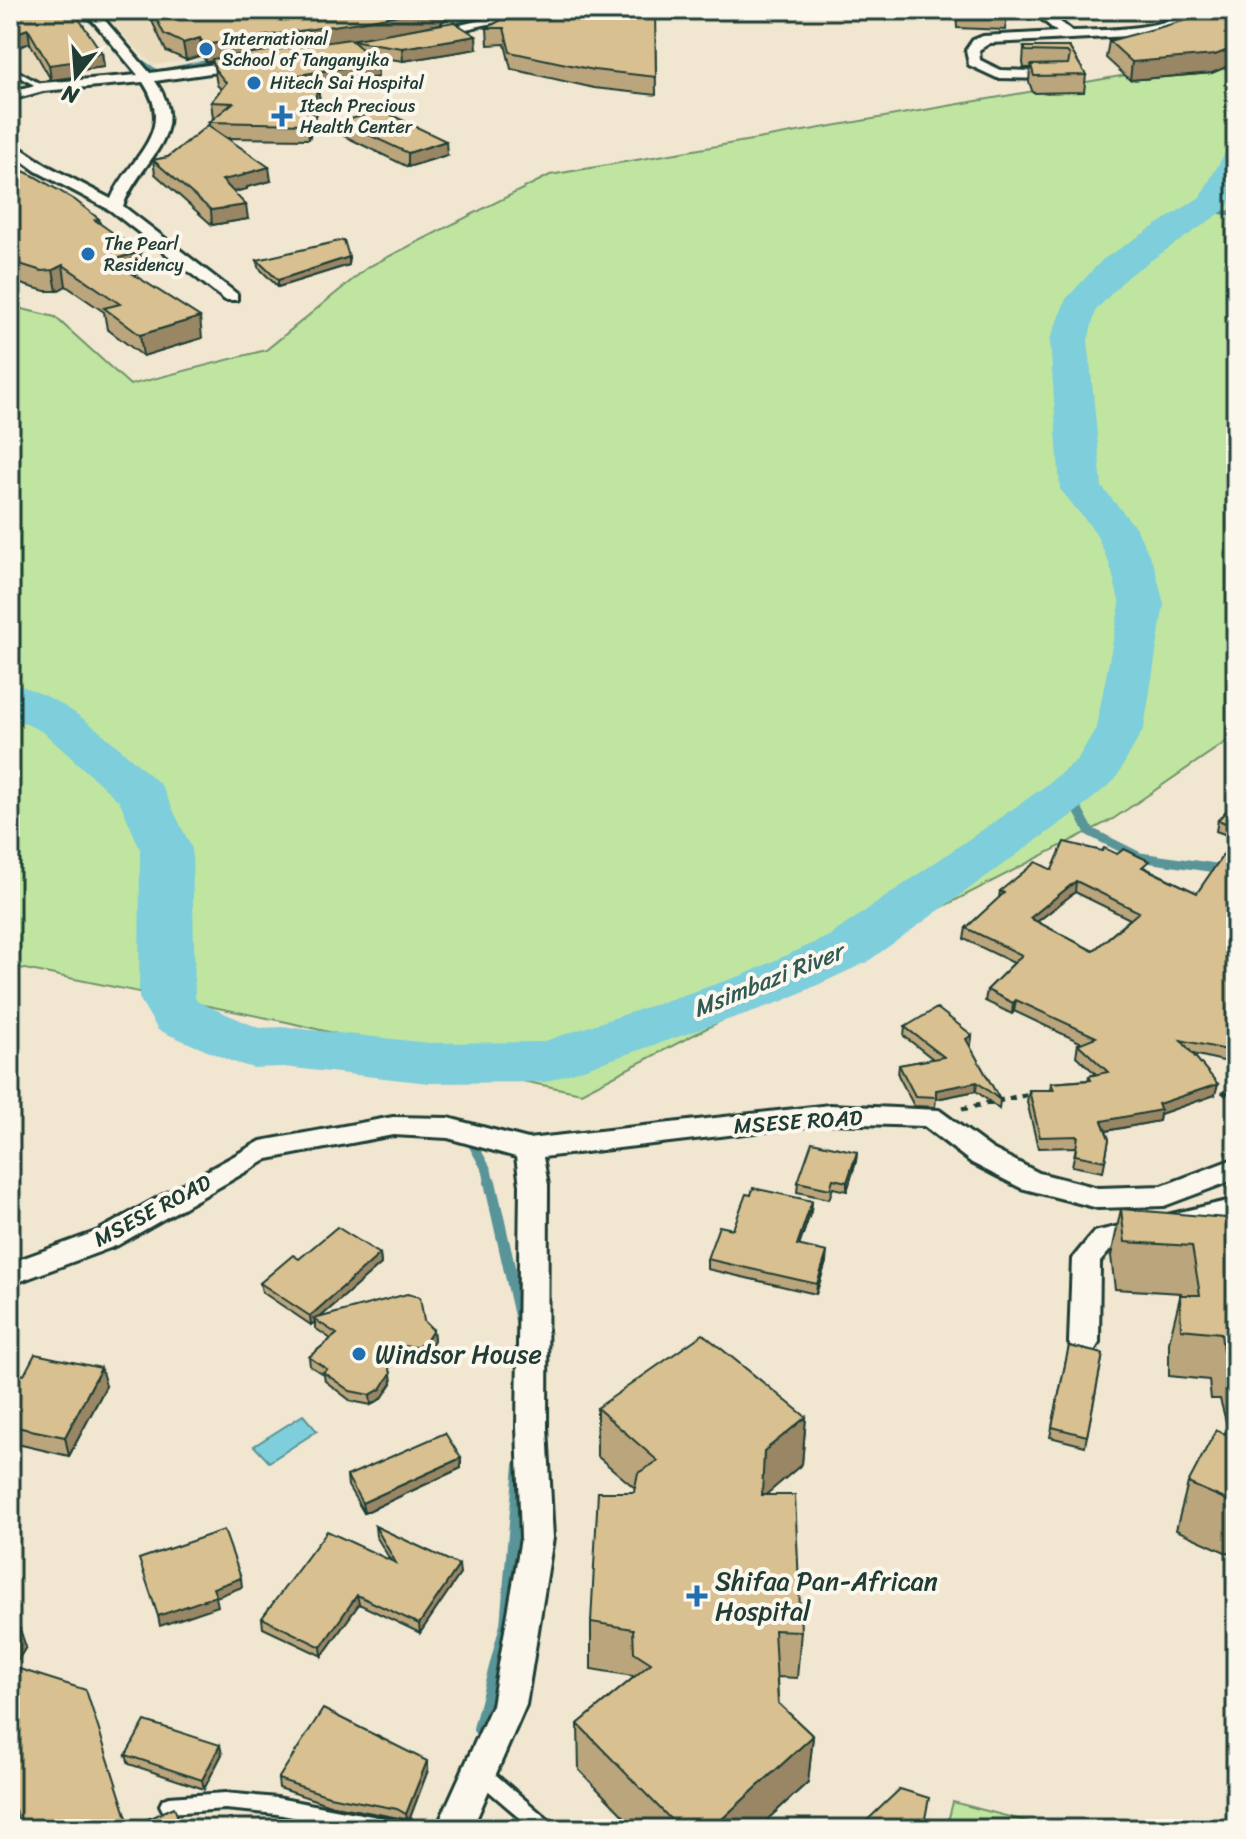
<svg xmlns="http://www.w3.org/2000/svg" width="1246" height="1839" font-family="Sriracha,sans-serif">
	<rect width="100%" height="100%" fill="#f1e6d0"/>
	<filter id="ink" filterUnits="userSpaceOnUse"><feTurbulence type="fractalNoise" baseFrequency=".0125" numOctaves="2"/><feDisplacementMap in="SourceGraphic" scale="16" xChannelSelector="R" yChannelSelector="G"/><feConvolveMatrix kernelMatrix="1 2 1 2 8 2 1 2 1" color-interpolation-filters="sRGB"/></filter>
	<g filter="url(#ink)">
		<g fill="#eadbbd">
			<polygon points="98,10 511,10 369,37 153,65"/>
			<polygon points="22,30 51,81 10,89 10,31"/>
		</g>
		<g fill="#bfe5a0" stroke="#6f916a" stroke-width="2">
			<polygon points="1236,56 1236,729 1230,739 1113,819 581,1093 488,1074 462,1064 287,1022 10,966 10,306 55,317 130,385 266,350 368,267 550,175"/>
			<polygon points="953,1802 1055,1829 946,1829"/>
		</g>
		<polygon fill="#7fcedb" stroke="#599498" stroke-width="2" points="303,1415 317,1431 269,1462 254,1446"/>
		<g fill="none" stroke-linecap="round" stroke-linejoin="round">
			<g stroke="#599498" stroke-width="5">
				<polyline points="78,10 107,34"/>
				<polyline points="445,26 520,10"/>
				<polyline points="130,54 157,72 225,59"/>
				<polyline points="1205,209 1236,214"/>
			</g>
			<g stroke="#599498" stroke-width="9">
				<polyline points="1058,801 1073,801 1090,832 1140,857 1236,871"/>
				<polyline points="472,1143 487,1170 490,1184"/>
			</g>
			<g stroke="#599498" stroke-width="12">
				<polyline points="490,1182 521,1320"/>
				<polyline points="479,1729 506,1625 520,1465"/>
			</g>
			<path fill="#7fcedb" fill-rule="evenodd" d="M1236 150V191L1225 210 1128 276 1096 310 1088 340 1102 487 1136 528 1154 565 1164 604 1144 728 1115 780 1076 812 867 962 783 1001 545 1082 429 1083 284 1067 253 1068 233 1062 158 1030 139 998 140 849 120 802 43 732 10 716V683C71 698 115 745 161 785L192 849 195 998 198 1002 259 1028 284 1027 429 1043 542 1042 743 975 829 936 1040 790 1077 760 1096 728 1120 604 1110 565 1095 532 1060 489 1050 340 1066 299 1102 260 1200 197 1225 153Z"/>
			<defs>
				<g id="service">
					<polygon points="109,10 127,10 92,16 89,14"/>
					<polygon points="10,67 44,86 45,87 40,88 10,72"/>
					<polygon points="482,1766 488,1768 552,1823 555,1829 533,1829 476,1780 473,1774 476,1768"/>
					<polygon points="225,1793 277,1798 398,1821 404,1823 407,1829 354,1829 277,1814 225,1809 169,1813 163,1811 160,1805 163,1799 169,1797"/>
				</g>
				<g id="minor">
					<path d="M84 10H96L150 73 245 60 252 64 245 68 155 81C193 135 141 158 123 206L237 294V300H225L110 210 36 171 10 152V141L46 165 111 199C130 156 177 133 143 82L43 91 10 100V92L42 83 138 75Z"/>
					<polygon points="526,10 550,10 431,37 425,33"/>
					<path d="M1031 10H1045L1072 31C1102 30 1132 30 1160 23 1182 18 1199 10 1221 10L1166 30 1129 36 990 43 979 50 980 60 1000 70 1065 72V78L1060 79 997 78 969 65 966 50 973 40 983 36 1057 32Z"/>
					<polygon points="830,1105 939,1110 992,1149 1039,1173 1098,1188 1162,1186 1236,1158 1236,1179 1164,1206 1098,1208 1021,1188 972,1163 924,1126 830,1123 543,1157 548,1185 547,1427 553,1538 526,1705 472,1829 436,1829 492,1705 521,1538 517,1427 520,1185 516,1157 448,1138 393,1135 268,1159 118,1245 10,1285 10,1263 98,1231 261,1141 393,1117 448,1118 528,1139"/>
					<polygon points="1236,1199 1236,1219 1113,1247 1100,1262 1099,1343 1094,1351 1084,1355 1074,1351 1069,1343 1072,1259 1094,1232"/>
				</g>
			</defs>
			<use href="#service" stroke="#1f3d34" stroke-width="6"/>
			<use href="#minor" stroke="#1f3d34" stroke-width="6"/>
			<g stroke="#1f3d34" stroke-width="5" stroke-dasharray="6 6" stroke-linecap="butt">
				<polyline points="1213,1084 1236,1102"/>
				<polyline points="962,1109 1034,1093"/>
			</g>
			<use href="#service" fill="#fbf7ec" fill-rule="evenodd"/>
			<use href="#minor" fill="#fbf7ec" fill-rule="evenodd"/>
		</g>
		<g fill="#bba57c" stroke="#1f3d34" stroke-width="2" fill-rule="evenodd">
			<polygon points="10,10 67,14 102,53 104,67 81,70 81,76 51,80 30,43 10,50"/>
			<polygon points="150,10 455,10 440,24 477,49 403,61 371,56 377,62 378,77 317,87 318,88 320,103 309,139 228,138 271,181 247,187 247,189 233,192 248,219 212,225 155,174 153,160 168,157 209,126 209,122 214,118 213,118 211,102 221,89 217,85 213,61 206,62 202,55 186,60 166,51 151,19"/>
			<polygon points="519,10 706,10 681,18 655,11 656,95 594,88 511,69 505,44 488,45 487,28"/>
			<polygon points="736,10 762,10 749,14"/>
			<polygon points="956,10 1008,10 1005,30 957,28"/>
			<polygon points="1109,41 1212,73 1130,80 1106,58"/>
			<polygon points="1024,47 1069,47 1086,75 1084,92 1033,93 1029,82 1030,68 1024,68 1023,63"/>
			<polygon points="341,122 447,155 408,167 342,135"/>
			<polygon points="10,165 99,219 100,224 143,272 134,275 202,338 143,356 107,329 104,312 66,286 57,291 45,291 10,281"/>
			<polygon points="349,257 349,265 278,287 258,267 257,260"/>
			<path d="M1236 800V1064L1193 1054 1215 1095 1160 1114 1159 1121 1106 1131 1109 1139 1103 1172 1072 1166 1076 1147 1038 1148 1027 1102 1029 1090H1050L1051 1083 1088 1080 1089 1076 1096 1074 1076 1056 1078 1044 1082 1043 1014 1011 1012 1014 985 1001 987 990 1014 963 964 939 966 928 999 898 1000 891 1052 870 1117 854 1197 893 1235 838 1216 831 1218 820ZM1075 892 1130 919 1093 951 1037 922Z"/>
			<polygon points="905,1027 972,1035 971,1044 969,1045 1000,1100 999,1109 976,1091 936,1099 935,1107 914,1106 898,1075 899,1065 933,1059 904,1036"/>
			<polygon points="857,1152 856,1161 847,1191 833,1188 829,1199 797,1192 798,1182"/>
			<polygon points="812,1201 811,1211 799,1246 826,1262 816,1294 707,1269 707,1259 733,1229"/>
			<polygon points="1121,1209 1229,1243 1236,1243 1236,1557 1176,1530 1188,1483 1228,1429 1220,1399 1211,1399 1209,1380 1169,1376 1169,1342 1181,1293 1115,1289 1111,1256"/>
			<polygon points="380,1254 381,1264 320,1317 424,1321 433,1330 434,1340 427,1351 418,1356 385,1354 392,1383 382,1398 371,1405 351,1401 325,1381 324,1375 310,1366 309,1357 331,1339 315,1328 315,1322 311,1325 262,1292 260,1283 299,1259"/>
			<polygon points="1069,1346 1103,1354 1085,1446 1050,1437"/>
			<polygon points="10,1373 106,1386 69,1456 17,1444 12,1453 10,1453"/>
			<polygon points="597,1408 806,1417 802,1464 765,1495 801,1631 797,1678 777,1677 778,1703 813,1736 808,1782 757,1829 636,1829 579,1770 578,1724 633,1678 633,1676 591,1669 591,1622 635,1488 597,1456"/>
			<polygon points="461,1458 461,1468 364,1513 348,1486 347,1476"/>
			<polygon points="375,1526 460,1574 420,1633 359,1604 322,1656 263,1628 262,1618 391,1561 376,1536"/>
			<polygon points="222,1754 204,1789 129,1764 126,1755"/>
			<polygon points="428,1770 408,1823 399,1818 330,1805 279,1788 278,1779"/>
		</g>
		<g fill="#988665" stroke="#1f3d34" stroke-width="2">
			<polygon points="425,10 455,10 440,24 362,39 206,62 204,45"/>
			<polygon points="681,10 706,10 681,18"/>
			<polygon points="749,10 762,10 749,14"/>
			<polygon points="28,29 30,43 10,50 10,35"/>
			<polygon points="1236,31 1236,63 1212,73 1130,80 1132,62"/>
			<polygon points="476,36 477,49 403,61 402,48"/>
			<polygon points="200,38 202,55 186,60 183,43"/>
			<polygon points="102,53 104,67 81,70 81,76 51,80 49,65 76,56"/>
			<polygon points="377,62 378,77 294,91 293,76"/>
			<polygon points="318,88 320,103 309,139 308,124"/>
			<polygon points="446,141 447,155 408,167 408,153"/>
			<polygon points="269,167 271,181 247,187 247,189 223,194 222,180"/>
			<polygon points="246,205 248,219 212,225 211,210"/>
			<polygon points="140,252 143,272 114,281 111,260"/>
			<polygon points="349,257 349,265 278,287 278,280"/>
			<polygon points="63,265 66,286 57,291 53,270"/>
			<polygon points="200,317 202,338 143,356 140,335"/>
			<polygon points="1076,881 1075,892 1028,929 1030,918"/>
			<polygon points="1016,1000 1014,1011 1012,1014 1013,1003"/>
			<polygon points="972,1035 971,1044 964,1048 966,1039"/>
			<polygon points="977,1082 976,1091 936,1099 936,1090"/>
			<polygon points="1218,1084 1215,1095 1160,1114 1159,1121 1100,1132 1102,1121 1158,1104"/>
			<polygon points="857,1152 856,1161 847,1191 847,1182"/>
			<polygon points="812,1201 811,1211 796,1255 797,1245"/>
			<polygon points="827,1252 826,1262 816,1294 817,1284"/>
			<polygon points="380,1254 381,1264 317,1320 314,1319 315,1322 311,1325 310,1316"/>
			<polygon points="433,1330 434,1340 427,1351 418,1356 417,1347"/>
			<polygon points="101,1368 106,1386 69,1456 65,1437"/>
			<polygon points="391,1373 392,1383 382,1398 371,1405 370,1395"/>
			<polygon points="806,1417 802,1464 761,1499 764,1451"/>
			<polygon points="11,1426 17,1444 12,1453 10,1446 10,1428"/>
			<polygon points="461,1458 461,1468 364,1513 362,1503"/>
			<polygon points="459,1565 460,1574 420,1633 419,1624"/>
			<polygon points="241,1578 242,1587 216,1597 218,1606 160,1626 158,1616 213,1588"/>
			<polygon points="357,1595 359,1604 322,1656 321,1647"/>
			<polygon points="20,1629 26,1647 10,1673 10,1645"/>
			<polygon points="813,1736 808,1782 757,1829 711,1829"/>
			<polygon points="220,1745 222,1754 204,1789 202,1780"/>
			<polygon points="427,1761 428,1770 408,1823 406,1814"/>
		</g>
		<g fill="#d9c090" stroke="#1f3d34" stroke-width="2" fill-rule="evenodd">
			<polygon points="10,10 64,10 67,14 75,13 102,53 76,56 79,61 49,65 28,29 10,35"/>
			<polygon points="152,10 425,10 360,22 204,45 200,38 183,43 164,34"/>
			<polygon points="519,10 655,10 656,77 594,70 510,52 504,28 487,28"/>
			<polygon points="1224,10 1236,10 1236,31 1226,34 1236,37 1236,47 1215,55 1132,62 1109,41"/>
			<polygon points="454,22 476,36 402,48 350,40"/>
			<polygon points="350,39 377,62 293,76 318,88 308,124 209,122 233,103 211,102 226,83 215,69 212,59"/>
			<polygon points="1024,47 1069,47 1086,75 1034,76 1031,65 1068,64 1070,55 1067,52 1026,51"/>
			<polygon points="381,110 446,141 408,153 341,122"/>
			<polygon points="208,125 269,167 244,174 245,175 222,180 246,205 211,210 153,160 168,157"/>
			<polygon points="10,165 34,176 75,200 99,219 95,220 140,252 111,260 200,317 140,335 104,308 120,304 63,265 53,270 42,271 10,261"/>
			<polygon points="344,240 349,257 278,280 257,260"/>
			<polygon points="1236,800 1236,827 1218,820"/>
			<path d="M1236 836V1052L1181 1040 1218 1084 1158 1104 1161 1110 1102 1121 1109 1139 1105 1161 1075 1155 1078 1136 1040 1137 1029 1090H1054L1051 1083 1091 1080 1089 1076 1108 1072 1078 1044 1096 1037 1016 1000 1013 1003 987 990 1022 955 966 928 1004 893 1000 891 1036 862 1052 870 1064 842 1102 851 1104 848 1117 854 1124 849 1149 861 1142 867 1197 893ZM1076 881 1139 912 1093 951 1030 918Z"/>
			<polygon points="937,1008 972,1035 966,1039 1000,1100 977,1082 936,1090 936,1097 915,1096 899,1065 944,1057 905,1027"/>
			<polygon points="812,1142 857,1152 847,1182 833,1179 830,1189 798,1182"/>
			<polygon points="753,1188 812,1201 797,1245 827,1252 817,1284 707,1259 719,1226 733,1229 746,1194 751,1195"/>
			<polygon points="1121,1209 1226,1218 1229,1243 1236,1243 1236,1363 1233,1351 1223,1352 1221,1333 1181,1329 1180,1295 1200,1295 1192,1246 1125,1242"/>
			<polygon points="337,1227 380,1254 310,1316 260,1283 293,1255 299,1259"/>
			<polygon points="407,1294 420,1297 424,1321 433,1330 426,1341 417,1347 381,1345 391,1373 381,1389 370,1395 350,1391 323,1372 327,1369 309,1357 337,1334 314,1319"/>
			<polygon points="703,1334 806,1417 764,1451 762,1495 795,1495 801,1631 774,1630 778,1703 813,1736 711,1829 680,1829 578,1724 651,1663 634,1652 633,1629 591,1622 598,1492 634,1492 638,1473 658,1461 597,1408"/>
			<polygon points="1069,1346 1103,1354 1087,1436 1052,1427"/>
			<polygon points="35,1354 101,1368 65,1437 11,1426 10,1428 10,1373 24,1375"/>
			<polygon points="1236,1416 1236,1504 1188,1483 1216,1430 1225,1434"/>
			<polygon points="445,1433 461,1458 362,1503 347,1476"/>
			<polygon points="375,1526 459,1565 419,1624 357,1595 321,1647 262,1618 327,1531 396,1563"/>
			<polygon points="224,1530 241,1578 213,1588 216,1596 158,1616 139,1559"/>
			<polygon points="10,1626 20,1629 10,1645"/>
			<polygon points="10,1666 86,1690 130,1827 174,1807 182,1829 21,1829 10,1794"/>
			<polygon points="323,1709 427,1761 406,1814 397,1809 329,1796 278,1779"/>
			<polygon points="145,1721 220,1745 202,1780 126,1755"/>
			<polygon points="900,1789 929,1798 923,1829 858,1829"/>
		</g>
	</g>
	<g fill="#1f6fb2" stroke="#fbf7ec" stroke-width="3">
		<circle cx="206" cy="49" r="8"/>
		<circle cx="254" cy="83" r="8"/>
		<path d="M278 104h8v8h8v8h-8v8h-8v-8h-8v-8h8z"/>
		<circle cx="88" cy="254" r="8"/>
		<circle cx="359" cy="1354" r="8"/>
		<path d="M693 1584h8v8h8v8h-8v8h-8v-8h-8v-8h8z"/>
	</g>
	<g text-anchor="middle" stroke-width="8" stroke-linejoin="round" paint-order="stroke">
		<g font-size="18" fill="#1f3d34" stroke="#fbf7ec" text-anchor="start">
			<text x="222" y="45">International<tspan x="222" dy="21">School of Tanganyika</tspan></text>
			<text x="270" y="89">Hitech Sai Hospital</text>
			<text x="300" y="112">Itech Precious<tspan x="300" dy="21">Health Center</tspan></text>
			<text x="104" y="250">The Pearl<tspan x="104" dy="21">Residency</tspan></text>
		</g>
		<g font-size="22" fill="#1f3d34" stroke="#fbf7ec">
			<text transform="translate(798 1121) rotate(-4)" y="8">MSESE ROAD</text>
			<text transform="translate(152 1210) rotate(-28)" y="8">MSESE ROAD</text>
		</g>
		<g font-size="24" font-style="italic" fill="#325a55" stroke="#fbf7ec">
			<text transform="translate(768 980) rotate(-22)" y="8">Msimbazi River</text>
		</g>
		<g font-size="26" fill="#1f3d34" stroke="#fbf7ec" text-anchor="start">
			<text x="375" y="1363">Windsor House</text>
			<text x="715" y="1590">Shifaa Pan-African<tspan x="715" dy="30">Hospital</tspan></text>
		</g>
	</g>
	<rect width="1246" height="1839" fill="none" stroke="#fbf7ec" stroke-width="40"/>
	<rect x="20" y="20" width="1206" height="1799" fill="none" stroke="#1f3d34" stroke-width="3" filter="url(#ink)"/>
	<g transform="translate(76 76) rotate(197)" stroke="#fbf7ec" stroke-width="6" paint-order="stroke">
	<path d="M0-6L14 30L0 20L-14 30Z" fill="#1f3d34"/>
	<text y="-12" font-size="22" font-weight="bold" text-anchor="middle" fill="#1f3d34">N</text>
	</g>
</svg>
